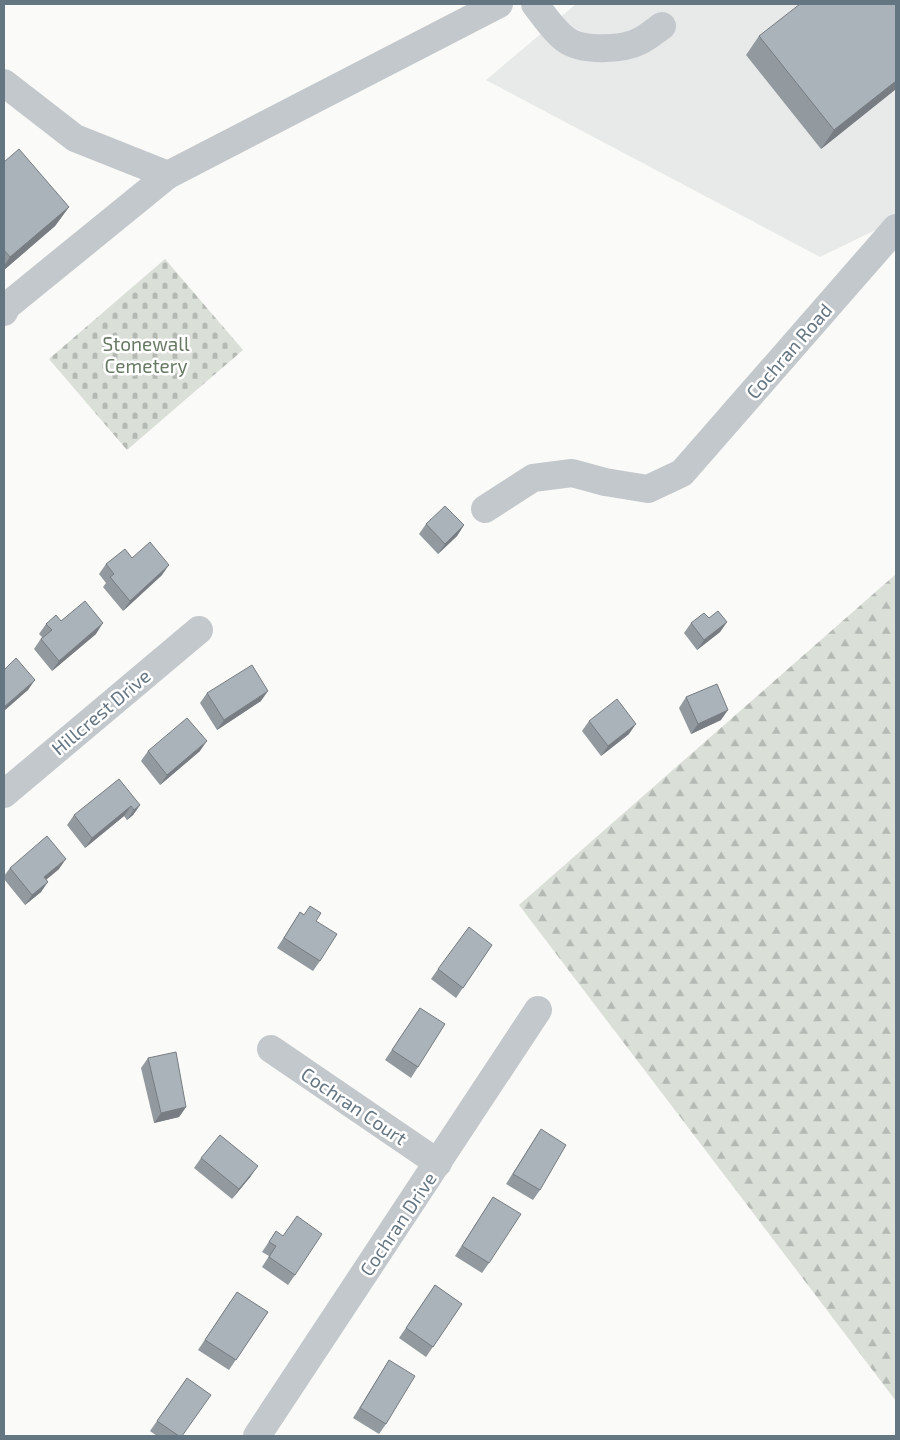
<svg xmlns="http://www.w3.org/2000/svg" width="900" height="1440" font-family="'Exo 2',sans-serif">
	<defs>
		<pattern id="forest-firs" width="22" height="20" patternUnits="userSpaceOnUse" patternTransform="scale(1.25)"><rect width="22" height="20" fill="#dadfd7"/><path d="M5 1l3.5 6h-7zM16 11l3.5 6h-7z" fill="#b4b9b4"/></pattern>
		<pattern id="cemetery-stones" width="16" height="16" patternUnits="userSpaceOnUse" patternTransform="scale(1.25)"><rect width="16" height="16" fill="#dadfd7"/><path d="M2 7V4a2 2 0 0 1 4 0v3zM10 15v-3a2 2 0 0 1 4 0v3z" fill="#b4b9b4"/></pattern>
	</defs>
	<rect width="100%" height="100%" fill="#fafaf8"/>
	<polygon fill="#e8e9e9" points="576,4 896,4 896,220 820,257 486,80"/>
	<polygon fill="url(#forest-firs)" points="896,574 896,1401 519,905"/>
	<polygon fill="url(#cemetery-stones)" points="165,259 243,350 127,450 49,359"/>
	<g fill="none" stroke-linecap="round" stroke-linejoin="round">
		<g stroke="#c3c8cc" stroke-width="28">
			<path d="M535 4C544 16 553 30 565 39 581 52 623 50 640 41 648 37 655 31 662 26"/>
			<polyline points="4,83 75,138 168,175"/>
			<polyline points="4,312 7,306 168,175 499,4"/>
			<polyline points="485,509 533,478 572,473 605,482 648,489 682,473 896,228"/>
			<polyline points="4,794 199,630"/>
			<polyline points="271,1049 438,1163"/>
			<polyline points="257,1436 538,1010"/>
		</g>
	</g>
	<g fill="#929a9f">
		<polygon points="896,4 896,89 821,149 746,55 759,36"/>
		<polygon points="4,162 69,207 55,226 4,270"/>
		<polygon points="426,524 464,525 457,536 438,554 419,534"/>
		<polygon points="132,558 162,575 123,611 103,587 106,583 99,574 106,564"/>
		<polygon points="61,621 96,634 52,671 34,649 42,637 39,634 46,624"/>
		<polygon points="727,622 720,632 697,650 684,633 691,623"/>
		<polygon points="207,693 261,701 217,730 200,703"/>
		<polygon points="686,697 721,720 691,734 679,708"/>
		<polygon points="589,721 629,734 601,756 582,731"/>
		<polygon points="148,751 200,751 160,785 141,761"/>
		<polygon points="140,805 133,815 127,820 124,816 85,848 67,825 74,815"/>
		<polygon points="10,868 59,869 46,880 41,892 25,905 4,879 4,876"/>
		<polygon points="300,912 316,921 320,961 313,971 277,948"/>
		<polygon points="492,945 456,998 431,979 438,969"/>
		<polygon points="420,1008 418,1067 411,1078 385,1060"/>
		<polygon points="148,1058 186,1107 179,1117 154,1123 141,1068"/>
		<polygon points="541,1129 540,1190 533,1200 506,1184"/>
		<polygon points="201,1158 251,1176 232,1199 194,1168"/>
		<polygon points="493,1197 489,1263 482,1273 455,1256"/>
		<polygon points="276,1231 295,1275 288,1285 262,1267 269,1256 262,1252"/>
		<polygon points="435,1285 462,1304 426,1357 399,1338"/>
		<polygon points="230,1302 268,1312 229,1370 198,1350"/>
		<polygon points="389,1360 386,1424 379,1434 353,1418"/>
		<polygon points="187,1378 182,1436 157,1436 150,1431"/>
	</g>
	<g fill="#777d82">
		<polygon points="896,81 896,89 821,149 834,130"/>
		<polygon points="69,207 55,226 4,270 4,266 10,257"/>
		<polygon points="464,525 457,536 438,554 445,544"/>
		<polygon points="169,565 162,575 123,611 130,601"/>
		<polygon points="727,622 720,632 697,650 704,640"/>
		<polygon points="103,623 96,634 52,671 59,661"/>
		<polygon points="35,680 28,690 4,711 4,707"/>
		<polygon points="268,691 261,701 217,730 224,720"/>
		<polygon points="728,710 721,720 691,734 698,724"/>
		<polygon points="636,724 629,734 601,756 608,746"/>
		<polygon points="207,741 200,751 160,785 167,775"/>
		<polygon points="140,805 133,815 127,820 134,810"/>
		<polygon points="131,806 124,816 85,848 92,838"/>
		<polygon points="66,859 59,869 37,887 44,877"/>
		<polygon points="48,882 41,892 25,905 32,895"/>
		<polygon points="186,1107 179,1117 154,1123 161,1113"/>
		<polygon points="258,1166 251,1176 232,1199 239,1189"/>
	</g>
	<g fill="#aab3b9" stroke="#777d82">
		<polygon points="800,4 896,4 896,81 834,130 759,36"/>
		<polygon points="19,149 69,207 10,257 4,250 4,162"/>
		<polygon points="445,506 464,525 445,544 426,524"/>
		<polygon points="150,542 169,565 130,601 110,577 114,574 106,564 125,549 132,558"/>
		<polygon points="85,601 103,623 59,661 41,639 52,630 46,624 56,615 61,621"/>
		<polygon points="718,611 727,622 704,640 691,623 704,613 709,618"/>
		<polygon points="16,658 35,680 4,707 4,670"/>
		<polygon points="252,665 268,691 224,720 207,693"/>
		<polygon points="717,684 728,710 698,724 686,697"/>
		<polygon points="617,699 636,724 608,746 589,721"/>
		<polygon points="187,718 207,741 167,775 148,751"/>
		<polygon points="119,779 140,805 134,810 131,806 92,838 74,815"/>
		<polygon points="47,836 66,859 44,877 48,882 32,895 10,868"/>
		<polygon points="310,906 321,913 316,921 337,934 320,961 284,938 300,912 304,915"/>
		<polygon points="469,927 492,945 463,988 438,969"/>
		<polygon points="420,1008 445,1024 418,1067 392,1050"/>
		<polygon points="176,1052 186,1107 161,1113 148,1058"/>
		<polygon points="541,1129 566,1145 540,1190 513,1174"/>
		<polygon points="220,1135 258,1166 239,1189 201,1158"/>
		<polygon points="493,1197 521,1214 489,1263 462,1246"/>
		<polygon points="297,1216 322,1234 295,1275 269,1257 276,1246 269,1242 276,1231 283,1236"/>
		<polygon points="435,1285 462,1304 433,1347 406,1328"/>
		<polygon points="237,1292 268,1312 236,1360 205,1340"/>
		<polygon points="389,1360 415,1376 386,1424 360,1408"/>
		<polygon points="187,1378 211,1395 182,1436 179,1436 157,1421"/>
	</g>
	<g text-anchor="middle" stroke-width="5" stroke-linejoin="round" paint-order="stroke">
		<g font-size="19" fill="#687a64" stroke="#fff">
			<text x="146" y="351">Stonewall<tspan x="146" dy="22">Cemetery</tspan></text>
		</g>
		<g font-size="19" fill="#657683" stroke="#fff">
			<text transform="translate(789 351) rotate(-49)" y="7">Cochran Road</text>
			<text transform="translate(101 712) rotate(-40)" y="7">Hillcrest Drive</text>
			<text transform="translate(354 1106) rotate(34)" y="7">Cochran Court</text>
			<text transform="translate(398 1224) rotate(-56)" y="7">Cochran Drive</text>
		</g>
	</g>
	<rect width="900" height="1440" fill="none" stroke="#657683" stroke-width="10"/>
</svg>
